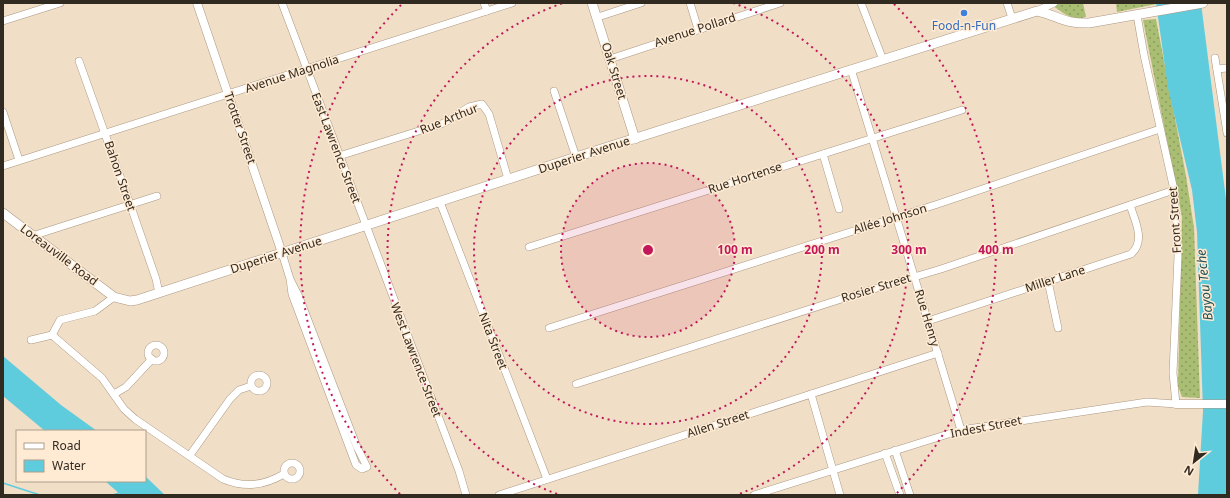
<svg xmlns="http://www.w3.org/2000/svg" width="1230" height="498" font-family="'Noto Sans',sans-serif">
	<defs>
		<pattern id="grass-dots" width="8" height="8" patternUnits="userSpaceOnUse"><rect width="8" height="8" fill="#a9be73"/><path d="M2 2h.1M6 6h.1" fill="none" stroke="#8a9b5e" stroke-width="1.8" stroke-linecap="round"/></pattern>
	</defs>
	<rect width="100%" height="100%" fill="#f1dec6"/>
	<g fill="url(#grass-dots)">
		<path d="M1062 3H1083L1086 17C1072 21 1065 14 1053 6Z"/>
		<polygon points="1116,3 1156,3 1156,4 1117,12"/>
		<polygon points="1156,19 1186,176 1194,228 1200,398 1182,397 1178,386 1182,217 1143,20"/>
	</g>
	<g fill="#5fccde">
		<polygon points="1156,3 1201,3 1227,207 1227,495 1198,495 1203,411 1197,232 1192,190 1168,88"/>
		<polygon points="3,356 61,405 97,431 45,431 3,396"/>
		<polygon points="145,476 165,495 121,495 105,481 145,481"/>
	</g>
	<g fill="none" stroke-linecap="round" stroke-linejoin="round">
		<g stroke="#5fccde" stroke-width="1.5">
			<polyline points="3,483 40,495"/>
			<polyline points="113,495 119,493"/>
		</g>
		<defs>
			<g id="minor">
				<polyline points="282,3 459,471 466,495"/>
				<polyline points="484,3 487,11"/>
				<polyline points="690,3 698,29"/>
				<polyline points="861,3 883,60"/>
				<polyline points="1007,3 1012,18"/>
				<polyline points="1037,11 1054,3"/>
				<polyline points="598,17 641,3"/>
				<polyline points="3,21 60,3"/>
				<polyline points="1215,58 1227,133"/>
				<polyline points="610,59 780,3"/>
				<polyline points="79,61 130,204 156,279 159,293"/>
				<polyline points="851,69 961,430"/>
				<polyline points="1217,69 1227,68"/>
				<polyline points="554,91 576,157"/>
				<polyline points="3,112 19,160"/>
				<polyline points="823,154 839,209"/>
				<polyline points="339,156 444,123 469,107 482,104 489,114 508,179"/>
				<polyline points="3,166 512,3"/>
				<polyline points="440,202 547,479"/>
				<polyline points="32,236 157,196"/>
				<polyline points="529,247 962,110"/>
				<polyline points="282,253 290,279 299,297 357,447 367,467 362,469 356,465 292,294 290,279"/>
				<polyline points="1048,281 1058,328"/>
				<path d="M928 321 1131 254C1146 241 1135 221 1130 205"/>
				<polyline points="549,328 938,204 1160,129"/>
				<path d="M52 335 102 378 124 409 135 419 223 479C245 488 263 486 284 474"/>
				<polyline points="52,335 60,320 95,311 114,297"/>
				<polyline points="31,340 52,335"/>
				<circle cx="156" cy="353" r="8"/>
				<circle cx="259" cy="383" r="8"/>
				<polyline points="576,384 857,294 941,269 1174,190"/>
				<polyline points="114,394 126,387 152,359"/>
				<polyline points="811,394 840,495"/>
				<polyline points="895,450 910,495"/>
				<polyline points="885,453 900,495"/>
				<polyline points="190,455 230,399 239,390 251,386"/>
				<circle cx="292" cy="471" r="8"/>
				<polyline points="499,495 938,353"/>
				<polyline points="754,495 961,430 1147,402 1176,404 1173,373 1178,256 1174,190 1144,55 1137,15"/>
			</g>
			<g id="tertiary">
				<polyline points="197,3 282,253"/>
				<polyline points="1176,404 1227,404"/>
			</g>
			<g id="secondary">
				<polyline points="592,3 635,139"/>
				<path d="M3 213 114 297 130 301 137 300 576 157 1037 11C1059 16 1064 24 1089 23L1203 3"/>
			</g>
		</defs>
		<use href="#minor" stroke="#ab9882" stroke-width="8"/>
		<use href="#tertiary" stroke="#ab9882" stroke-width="9"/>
		<use href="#secondary" stroke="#ab9882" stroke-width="10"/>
		<use href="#minor" stroke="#fff" stroke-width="7"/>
		<use href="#tertiary" stroke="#fff" stroke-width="8"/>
		<use href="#secondary" stroke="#fff" stroke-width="9"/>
	</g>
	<circle cx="648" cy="250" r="87" fill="#c2185b" fill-opacity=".12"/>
	<g fill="none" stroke="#c2185b" stroke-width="2" stroke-dasharray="2 4">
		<circle cx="648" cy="250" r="87"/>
		<circle cx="648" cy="250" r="174"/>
		<path d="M557 494A261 261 0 0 1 563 3M733 3A261 261 0 0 1 739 494"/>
		<path d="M400 494A348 348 0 0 1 402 4M894 4A348 348 0 0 1 896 494"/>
	</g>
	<circle fill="#3f7fe0" stroke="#ffebd3" stroke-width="1.5" cx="964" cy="13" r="4"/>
	<g text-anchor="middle" stroke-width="3" stroke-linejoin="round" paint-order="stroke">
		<g font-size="12" fill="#366cbe" stroke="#ffebd3">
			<text x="964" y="30">Food-n-Fun</text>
		</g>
		<g font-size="12" fill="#312a21" stroke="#ffebd3">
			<text transform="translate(695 30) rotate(-18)" y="4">Avenue Pollard</text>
			<text transform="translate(614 71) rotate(73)" y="4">Oak Street</text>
			<text transform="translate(292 74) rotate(-18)" y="4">Avenue Magnolia</text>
			<text transform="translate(449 119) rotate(-22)" y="4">Rue Arthur</text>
			<text transform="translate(240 128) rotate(71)" y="4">Trotter Street</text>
			<text transform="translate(336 148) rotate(69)" y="4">East Lawrence Street</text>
			<text transform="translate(584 155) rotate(-18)" y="4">Duperier Avenue</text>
			<text transform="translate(120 176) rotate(71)" y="4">Bahon Street</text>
			<text transform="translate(745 178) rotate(-18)" y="4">Rue Hortense</text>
			<text transform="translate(890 219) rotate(-17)" y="4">Allée Johnson</text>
			<text transform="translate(1175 220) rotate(-94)" y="4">Front Street</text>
			<text transform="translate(59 255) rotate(37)" y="4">Loreauville Road</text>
			<text transform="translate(276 255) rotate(-18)" y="4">Duperier Avenue</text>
			<text transform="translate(1055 279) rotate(-18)" y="4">Miller Lane</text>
			<text transform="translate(876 288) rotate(-17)" y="4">Rosier Street</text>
			<text transform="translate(927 318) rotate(73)" y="4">Rue Henry</text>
			<text transform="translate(493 341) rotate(69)" y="4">Nita Street</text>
			<text transform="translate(416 360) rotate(69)" y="4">West Lawrence Street</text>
			<text transform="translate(718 424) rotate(-18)" y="4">Allen Street</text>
			<text transform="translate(986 427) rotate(-11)" y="4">Indest Street</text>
		</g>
		<g font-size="13" font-style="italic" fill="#1f4f57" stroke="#ffebd3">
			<text transform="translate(1204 285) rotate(-96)" y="5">Bayou Teche</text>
		</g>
	</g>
	<circle cx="648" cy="250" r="6" fill="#c2185b" stroke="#ffebd3" stroke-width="2"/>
	<g font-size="12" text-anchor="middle" font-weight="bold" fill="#c2185b" stroke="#ffebd3" stroke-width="3" stroke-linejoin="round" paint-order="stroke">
		<text x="735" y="254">100 m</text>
		<text x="822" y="254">200 m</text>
		<text x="909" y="254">300 m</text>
		<text x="996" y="254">400 m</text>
	</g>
	<rect width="1230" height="498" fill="none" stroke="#312a21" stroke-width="8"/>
	<rect x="16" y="430" width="130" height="52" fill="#ffebd3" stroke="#ad9e8c"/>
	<rect x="24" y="443" width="20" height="6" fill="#ffffff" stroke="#ad9e8c"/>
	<text x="52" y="450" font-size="12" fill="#312a21">Road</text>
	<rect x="24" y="460" width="20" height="12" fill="#5fccde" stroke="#ad9e8c"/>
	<text x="52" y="470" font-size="12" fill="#312a21">Water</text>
	<g transform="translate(1194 462) rotate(210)" stroke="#ffebd3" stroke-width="3" paint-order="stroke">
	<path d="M0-3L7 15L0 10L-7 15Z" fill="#312a21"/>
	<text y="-6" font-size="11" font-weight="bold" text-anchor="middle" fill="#312a21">N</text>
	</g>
</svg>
